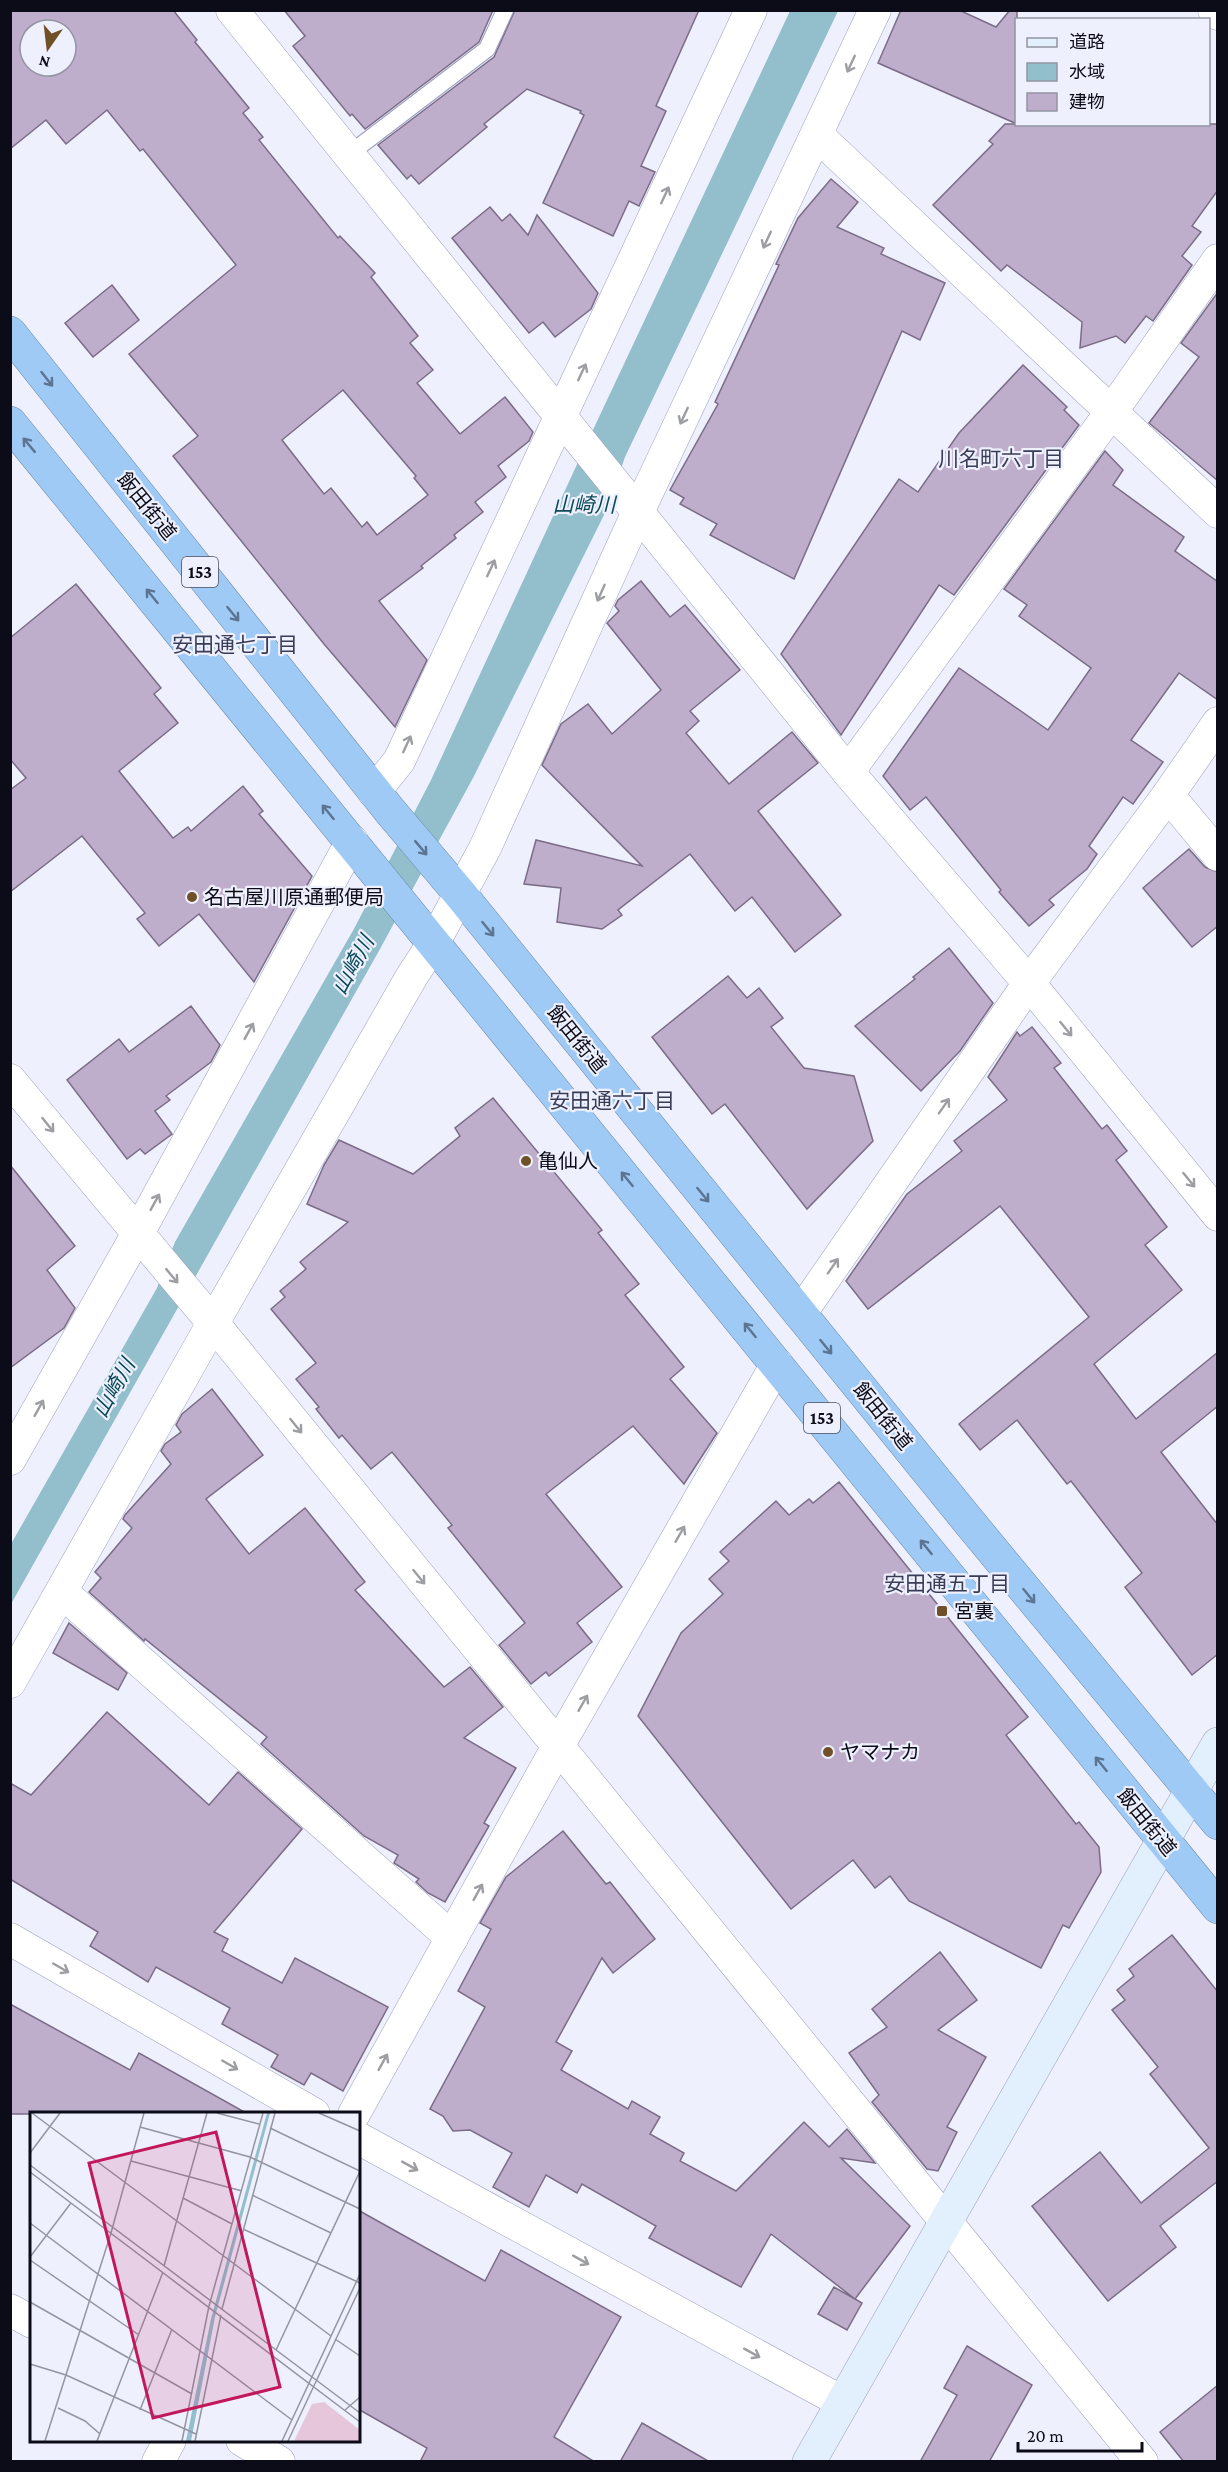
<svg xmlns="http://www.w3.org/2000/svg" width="1228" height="2472" font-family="'Crimson Pro','Noto Sans JP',serif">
	<rect width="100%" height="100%" fill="#eef0fd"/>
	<polygon fill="#93becc" points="790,11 838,11 625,457 606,511 473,778 380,949 11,1604 11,1544 157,1288 175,1242 355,927 431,780 592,432"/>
	<g fill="#beadcb" stroke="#7b6c88" stroke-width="1.5" fill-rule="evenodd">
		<path d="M10 10H173L197 40 195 42 249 108 243 113 263 137 259 140 338 238 340 236 375 273 371 277 418 336 410 343 433 370 417 383 460 434 505 397 533 432 529 441 498 466 506 477 475 502 483 512 454 535 456 538 421 566 423 568 379 601 427 660 395 727 324 644 173 456 198 436 129 354 236 265 143 149 140 151 107 110 66 144 46 120 10 149ZM30 30H66V66H30ZM343 390 416 476 414 478 428 495 377 535 367 522 362 527 331 488 324 494 282 440Z"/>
		<polygon points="284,10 493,10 479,42 365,129 352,114 350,116 293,46 305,36"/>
		<polygon points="515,10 699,10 656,106 666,111 641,166 655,172 639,206 629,201 613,236 543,203 584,115 580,113 581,111 527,89 484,124 487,127 419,184 411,175 407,179 378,145 494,57"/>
		<polygon points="901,10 959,10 996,27 1010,10 1017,10 1017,124 878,63"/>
		<polygon points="1005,124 1218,124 1218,190 1192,226 1201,232 1182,256 1192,265 1153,321 1146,316 1125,343 1116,336 1080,348 1082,322 1007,265 1001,271 933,205 993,144 989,141"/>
		<polygon points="831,179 858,202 837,227 884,248 881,254 945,283 920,340 902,331 794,579 710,535 717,524 680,504 684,498 670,490 718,404 715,402 779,265 776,264 798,218"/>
		<polygon points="490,207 502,221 510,214 528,235 537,215 598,293 591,309 555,337 543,322 529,333 452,238"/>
		<polygon points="112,285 139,320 93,357 65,323"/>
		<polygon points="1218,292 1218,481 1149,423 1199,357 1181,343"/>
		<polygon points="1023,365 1067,407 1064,410 1079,425 954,595 939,585 841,735 781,654 899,479 918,492 959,433"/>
		<polygon points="1105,451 1123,470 1113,485 1184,537 1175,551 1218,582 1218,700 1179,673 1131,740 1163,762 1133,804 1123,797 1089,846 1097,854 1087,869 1049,900 1054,905 1029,926 999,892 1001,890 926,797 910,810 883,776 959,668 1048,730 1091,668 1019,616 1027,605 1004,589"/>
		<polygon points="641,581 670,617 685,605 740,670 690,711 699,721 686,733 729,784 792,732 818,763 758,811 841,915 795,952 752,897 735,911 690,854 618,910 622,915 602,929 557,922 561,888 524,884 536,840 642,866 542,765 561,724 588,704 612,734 661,690 607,623 619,611 615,606 618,600"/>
		<polygon points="76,584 161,688 154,694 178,723 119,771 173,838 188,827 191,831 243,786 263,811 259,814 312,876 254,982 199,914 159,946 137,919 145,913 82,836 10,892 10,790 26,778 10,759 10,638"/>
		<polygon points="1189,849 1205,867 1218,872 1218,926 1192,947 1143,888"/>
		<polygon points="949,948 993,1003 960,1051 921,1091 855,1026 915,979 913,977"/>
		<polygon points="728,976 747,998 759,988 783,1018 771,1027 804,1068 854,1076 873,1141 807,1209 725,1104 712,1114 652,1037"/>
		<polygon points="191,1006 220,1045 211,1062 166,1096 170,1100 155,1111 172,1134 145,1154 140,1149 127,1159 67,1080 119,1039 129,1052"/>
		<polygon points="1032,1027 1061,1063 1054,1068 1102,1129 1107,1125 1127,1151 1116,1160 1167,1227 1145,1245 1182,1290 1094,1364 1136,1419 1218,1352 1218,1406 1161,1452 1218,1525 1218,1654 1192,1675 1125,1587 1142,1573 1071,1481 1067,1484 1017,1420 980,1450 959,1424 1089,1317 1000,1206 868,1309 846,1281 907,1194 962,1151 954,1141 1007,1100 988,1077 1017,1032 1020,1036"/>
		<polygon points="493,1098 602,1230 598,1233 639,1284 625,1295 684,1367 670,1379 717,1433 684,1484 633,1426 546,1494 622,1587 577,1623 592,1642 549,1676 546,1672 531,1684 499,1645 525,1623 448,1528 452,1525 392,1452 371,1469 342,1435 339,1438 316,1409 319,1407 296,1379 316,1363 271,1309 285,1297 280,1291 306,1269 300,1262 348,1222 307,1204 324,1165 339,1140 413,1174 460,1136 455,1128"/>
		<polygon points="10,1165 75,1246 47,1270 75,1308 64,1328 10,1368"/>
		<polygon points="212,1389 263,1455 206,1499 249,1554 305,1508 365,1582 355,1590 444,1687 470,1667 503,1707 464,1738 516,1768 484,1823 489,1826 445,1902 428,1893 416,1882 419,1879 394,1863 398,1855 364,1836 261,1744 267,1737 145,1639 144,1641 89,1592 101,1578 95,1572 132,1528 123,1519 125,1515 171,1464 161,1451 165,1444 181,1432 176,1425 182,1414"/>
		<polygon points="839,1482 1028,1717 1006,1735 1076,1824 1079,1822 1099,1847 1101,1872 1069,1928 1063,1925 1041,1968 909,1901 890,1876 875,1888 853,1860 791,1909 638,1716 681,1633 723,1594 709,1579 729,1561 720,1552 776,1501 789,1515 809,1499 813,1503"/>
		<polygon points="69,1623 127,1673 118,1690 53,1653"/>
		<polygon points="107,1712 209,1805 238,1772 302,1829 214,1932 228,1939 222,1951 282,1983 295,1958 388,2007 343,2091 311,2073 304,2085 271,2067 278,2055 222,2024 230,2008 156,1967 148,1982 90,1946 98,1932 10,1879 10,1783 31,1795"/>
		<polygon points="563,1831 606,1884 610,1882 655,1939 613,1973 602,1958 556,2042 572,2051 561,2070 628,2109 632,2101 660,2117 650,2134 684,2153 680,2161 736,2191 804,2122 829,2147 847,2129 875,2163 841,2158 910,2226 855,2299 862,2303 847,2330 818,2314 834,2287 855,2299 771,2234 741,2287 649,2238 656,2226 582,2184 577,2193 546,2175 529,2207 493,2187 512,2153 470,2130 453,2131 443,2116 430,2109 485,2007 458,1991 491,1929 480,1923 506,1877"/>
		<polygon points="1172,1935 1218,1992 1218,2181 1160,2226 1176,2247 1108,2301 1032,2206 1100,2152 1141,2203 1209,2148 1150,2074 1158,2067 1112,2010 1125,2000 1117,1990 1134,1976 1129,1969"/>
		<polygon points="940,1952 977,2000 938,2030 986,2057 947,2127 957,2132 938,2171 927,2169 872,2102 879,2095 849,2053 887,2027 872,2009"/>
		<polygon points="10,2004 130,2070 139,2053 248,2114 10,2114"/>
		<polygon points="358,2210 485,2281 501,2250 621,2317 554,2437 595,2462 420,2462 427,2448 358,2409"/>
		<polygon points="967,2346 1032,2385 989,2462 920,2462 957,2395 944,2388"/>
		<polygon points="1218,2385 1218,2462 1184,2462 1160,2432"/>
		<polygon points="642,2423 710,2462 620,2462"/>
	</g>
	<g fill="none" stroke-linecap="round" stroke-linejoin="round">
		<defs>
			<polyline id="lane" points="348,155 487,49 505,10"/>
			<g id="street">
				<polyline points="232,10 848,772 1029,983 1218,1215"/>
				<polyline points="1214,10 1218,14"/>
				<polyline points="817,135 1218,512"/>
				<polyline points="848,772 1112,411 1218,260"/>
				<polyline points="374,792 399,761 751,10"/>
				<polyline points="1168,795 1218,855"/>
				<polyline points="10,1080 213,1323 1142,2462"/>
				<polyline points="800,1314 1029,983 1168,795 1218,723"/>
				<polyline points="10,1459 137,1235 352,841"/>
				<polyline points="62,1592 452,1938"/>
				<polyline points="10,1682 213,1323 412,976 433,944 485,848 638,512 875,10"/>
				<polyline points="10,1939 314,2114"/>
				<polyline points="354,2114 557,1748 777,1364"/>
				<polyline points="358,2138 842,2402"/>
				<polyline points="10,2310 32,2322"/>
				<polyline points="242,2440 279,2462"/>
				<polyline points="158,2462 170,2440"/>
			</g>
			<polyline id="secondary" points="809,2462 1218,1744"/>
			<g id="highway">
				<polyline points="10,333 390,811 461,895 965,1517 1218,1823"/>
				<polyline points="10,423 1218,1907"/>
			</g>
		</defs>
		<use href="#lane" stroke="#9ca0bf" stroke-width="18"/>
		<use href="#street" stroke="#9ca0bf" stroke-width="33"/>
		<use href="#secondary" stroke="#9ca0bf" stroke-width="34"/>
		<use href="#highway" stroke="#6b88a7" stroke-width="34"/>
		<use href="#lane" stroke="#fff" stroke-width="16"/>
		<use href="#street" stroke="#fff" stroke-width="32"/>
		<use href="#secondary" stroke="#e2effc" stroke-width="33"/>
		<use href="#highway" stroke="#9fcaf5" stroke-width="33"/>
	</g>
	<defs><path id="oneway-shaft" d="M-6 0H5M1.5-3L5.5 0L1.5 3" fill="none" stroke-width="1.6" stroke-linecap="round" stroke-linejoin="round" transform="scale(1.5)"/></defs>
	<g stroke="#9d9ea2">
		<use href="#oneway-shaft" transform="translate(851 64) rotate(115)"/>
		<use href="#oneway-shaft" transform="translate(665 195) rotate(-65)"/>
		<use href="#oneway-shaft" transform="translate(767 240) rotate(115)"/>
		<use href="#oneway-shaft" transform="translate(582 372) rotate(-65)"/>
		<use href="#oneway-shaft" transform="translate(684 416) rotate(115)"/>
		<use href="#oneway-shaft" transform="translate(491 568) rotate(-65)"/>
		<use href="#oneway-shaft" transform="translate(601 593) rotate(114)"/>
		<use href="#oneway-shaft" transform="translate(407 744) rotate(-65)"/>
		<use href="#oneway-shaft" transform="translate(1066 1029) rotate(51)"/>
		<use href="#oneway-shaft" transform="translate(249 1031) rotate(-61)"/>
		<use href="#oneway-shaft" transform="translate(944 1106) rotate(-55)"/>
		<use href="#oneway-shaft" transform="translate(48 1125) rotate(51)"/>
		<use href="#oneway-shaft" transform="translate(1189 1180) rotate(51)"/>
		<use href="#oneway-shaft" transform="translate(155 1202) rotate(-61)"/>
		<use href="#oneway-shaft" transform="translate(833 1266) rotate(-55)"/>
		<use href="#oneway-shaft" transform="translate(172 1276) rotate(50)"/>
		<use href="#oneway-shaft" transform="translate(39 1408) rotate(-61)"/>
		<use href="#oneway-shaft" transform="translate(296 1426) rotate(51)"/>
		<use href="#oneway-shaft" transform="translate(680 1534) rotate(-60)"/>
		<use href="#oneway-shaft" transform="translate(419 1577) rotate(51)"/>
		<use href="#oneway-shaft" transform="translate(583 1703) rotate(-60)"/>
		<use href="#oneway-shaft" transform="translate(478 1892) rotate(-61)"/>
		<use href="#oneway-shaft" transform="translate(61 1968) rotate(30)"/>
		<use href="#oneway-shaft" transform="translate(383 2062) rotate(-61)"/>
		<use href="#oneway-shaft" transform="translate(230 2065) rotate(30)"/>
		<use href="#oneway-shaft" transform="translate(410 2166) rotate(29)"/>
		<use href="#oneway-shaft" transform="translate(581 2260) rotate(29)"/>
		<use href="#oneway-shaft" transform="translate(752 2353) rotate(29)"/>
	</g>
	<g stroke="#5c7491">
		<use href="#oneway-shaft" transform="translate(47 379) rotate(52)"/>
		<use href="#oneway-shaft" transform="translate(29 445) rotate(-130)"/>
		<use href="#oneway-shaft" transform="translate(152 596) rotate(-129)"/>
		<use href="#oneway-shaft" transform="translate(233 614) rotate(51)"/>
		<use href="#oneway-shaft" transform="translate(328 812) rotate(-129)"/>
		<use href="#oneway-shaft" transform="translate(421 848) rotate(50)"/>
		<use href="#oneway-shaft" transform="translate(488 929) rotate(51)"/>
		<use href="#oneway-shaft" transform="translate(627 1179) rotate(-129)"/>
		<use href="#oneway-shaft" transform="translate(703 1195) rotate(51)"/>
		<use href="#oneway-shaft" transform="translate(750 1330) rotate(-129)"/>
		<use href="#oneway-shaft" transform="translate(826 1347) rotate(51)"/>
		<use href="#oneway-shaft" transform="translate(926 1547) rotate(-129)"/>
		<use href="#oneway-shaft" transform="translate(1029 1596) rotate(51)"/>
		<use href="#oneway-shaft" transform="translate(1101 1764) rotate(-129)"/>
	</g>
	<g fill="#705026" stroke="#eef0fd" stroke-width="2">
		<circle cx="192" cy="897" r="6"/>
		<circle cx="526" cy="1161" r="6"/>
		<rect x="936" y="1605" width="12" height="12" rx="3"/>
		<circle cx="828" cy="1752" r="6"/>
	</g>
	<g text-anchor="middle" stroke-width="4.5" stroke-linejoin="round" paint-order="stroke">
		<g fill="#eef0fd" stroke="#4f505c" stroke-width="1.5">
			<rect x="182" y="557" width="36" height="30" rx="4.5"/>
			<rect x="804" y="1403" width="36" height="30" rx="4.5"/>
		</g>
		<g font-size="18" font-weight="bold" fill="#0b0c17">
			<text x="200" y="578">153</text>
			<text x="822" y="1424">153</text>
		</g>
		<g font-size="20" fill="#0b0c17" stroke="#eef0fd">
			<text transform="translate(147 506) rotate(51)" y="7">飯田街道</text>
			<text transform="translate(577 1039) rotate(51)" y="7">飯田街道</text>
			<text transform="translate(883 1416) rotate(51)" y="7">飯田街道</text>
			<text transform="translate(1147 1822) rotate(51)" y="7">飯田街道</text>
		</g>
		<g font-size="20" fill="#0b0c17" stroke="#eef0fd" text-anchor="start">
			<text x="204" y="904">名古屋川原通郵便局</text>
			<text x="538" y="1168">亀仙人</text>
			<text x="954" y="1618">宮裏</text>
			<text x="840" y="1759">ヤマナカ</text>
		</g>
		<g font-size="21" fill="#393c57" stroke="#eef0fd">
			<text x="1001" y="466">川名町六丁目</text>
			<text x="235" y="652">安田通七丁目</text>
			<text x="612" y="1108">安田通六丁目</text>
			<text x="947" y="1591">安田通五丁目</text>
		</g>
		<g font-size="21" font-style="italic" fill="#094958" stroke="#eef0fd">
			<text x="584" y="512">山崎川</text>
			<text transform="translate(353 965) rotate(-61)" y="7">山崎川</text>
			<text transform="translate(114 1388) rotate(-61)" y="7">山崎川</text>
		</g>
	</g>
	<g transform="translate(30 2112)">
		<rect width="330" height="330" fill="#eef0fd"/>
		<path d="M294 290 330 318V329H264L282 292Z" fill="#e6c6da"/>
		<path d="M237 1H240L185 205 161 329H156L181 207Z" fill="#93becc"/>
		<path fill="none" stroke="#9395a1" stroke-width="1.5" d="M2 1 301 224M187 1 229 12M289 1 330 19M110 15 220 45 330 97M240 16 330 59 246 238M0 41 30 1M101 49 212 79M0 53 330 301M0 60 330 310M222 83 301 121M153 86 202 112M0 111 262 308M213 117 330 171M0 145 41 91M0 148 109 223M134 154 177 1M0 190 162 282M192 197 245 1M305 227 330 244M0 252 36 263 166 322M28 296 55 309 70 322M110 298 142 217M315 298 330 285M15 329 81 121 114 1M67 329 133 160M152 329 179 194 233 1M165 329 191 203M252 329 330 162M258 329 330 176"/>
		<path fill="#c2185b" fill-opacity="0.15" stroke="#c2185b" stroke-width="3" d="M186 20 250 275 123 306 59 51Z"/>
		<rect width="330" height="330" fill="none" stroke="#0b0c17" stroke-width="3"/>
	</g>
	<rect width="1228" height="2472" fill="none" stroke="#0b0c17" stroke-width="24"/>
	<rect x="1015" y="18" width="195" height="108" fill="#eef0fd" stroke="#9395a1" stroke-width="1.5"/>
	<rect x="1027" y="38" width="30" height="9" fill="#e2effc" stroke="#9395a1" stroke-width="1.5"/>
	<text x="1069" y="48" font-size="18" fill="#0b0c17">道路</text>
	<rect x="1027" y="63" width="30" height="18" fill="#93becc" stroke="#9395a1" stroke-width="1.5"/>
	<text x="1069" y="78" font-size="18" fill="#0b0c17">水域</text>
	<rect x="1027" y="93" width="30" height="18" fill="#beadcb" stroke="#9395a1" stroke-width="1.5"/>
	<text x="1069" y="108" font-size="18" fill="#0b0c17">建物</text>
	<g transform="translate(48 48) rotate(194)"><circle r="28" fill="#eef0fd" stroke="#9395a1" stroke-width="1.5"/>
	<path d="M0-4.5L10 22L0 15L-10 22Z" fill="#705026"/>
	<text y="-9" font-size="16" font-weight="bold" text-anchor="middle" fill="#0b0c17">N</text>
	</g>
	<path d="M1018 2442v9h124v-9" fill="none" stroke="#0b0c17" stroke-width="3"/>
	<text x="1027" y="2442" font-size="18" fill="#0b0c17" stroke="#eef0fd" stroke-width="4.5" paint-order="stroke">20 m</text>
</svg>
